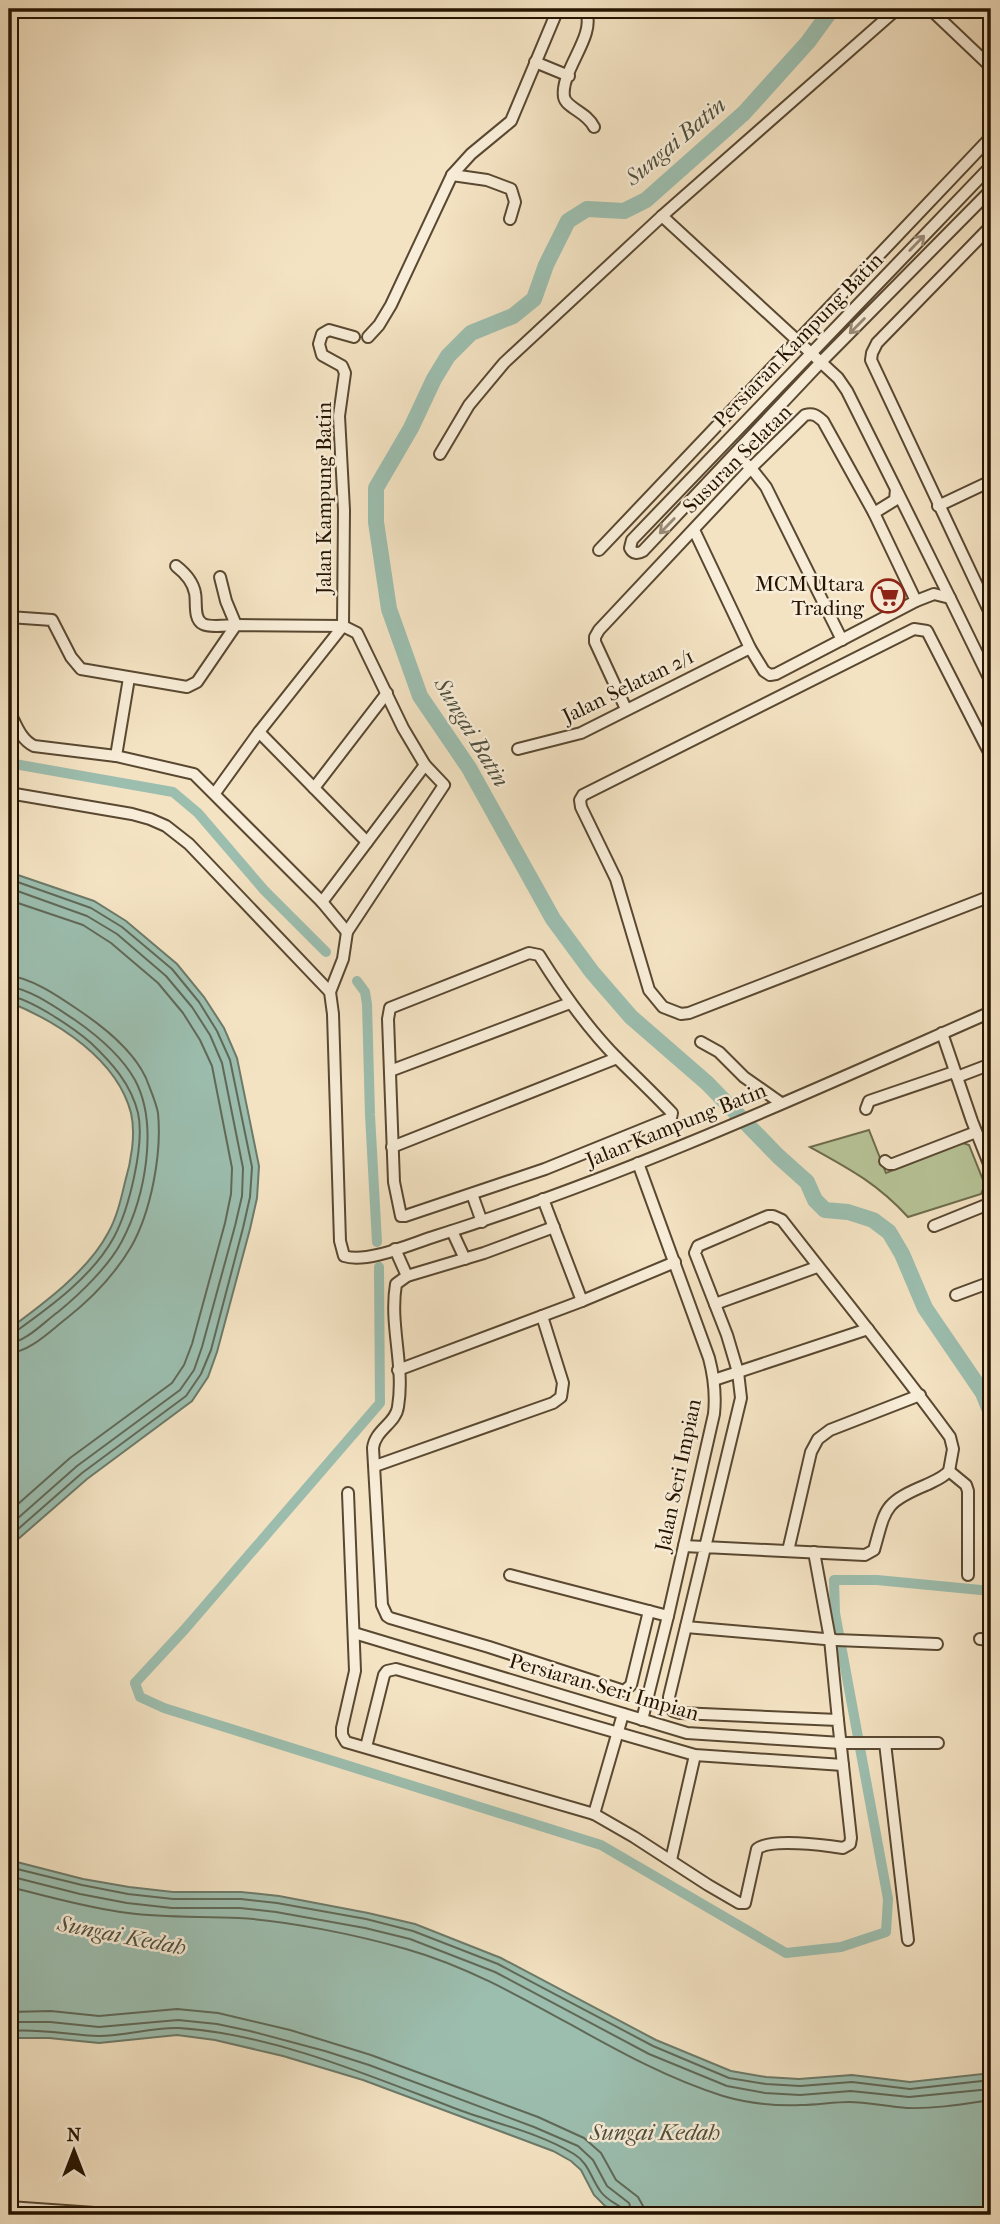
<svg xmlns="http://www.w3.org/2000/svg" width="1000" height="2224" font-family="'IM FELL French Canon',serif">
	<rect width="100%" height="100%" fill="#f4e3c3"/>
	<filter id="stains"><feTurbulence type="fractalNoise" baseFrequency=".00286" numOctaves="4"/><feColorMatrix values="0 0 0 0 .2 0 0 0 0 .09 0 0 0 0 .02 0 0 0 .5 -.17"/></filter>
	<radialGradient id="worn" r=".72"><stop offset=".6" stop-color="#630" stop-opacity="0"/><stop offset="1" stop-color="#630" stop-opacity=".3"/></radialGradient>
	<path fill="#b7c497" stroke="#6e6c4c" stroke-width="2" d="M869 1130 886 1173 963 1143 969 1145 985 1185 981 1194 908 1217C878 1184 850 1169 810 1147Z"/>
	<g fill="#9cbeaf" stroke="#6c7a69" stroke-width="2">
		<path d="M9 872 94 901 126 921 177 964 204 997 224 1028 237 1058 259 1166 257 1198 250 1229 217 1352 208 1377 192 1401 87 1479 9 1547V1329C43 1304 88 1271 108 1233 117 1217 121 1199 125 1182 131 1162 136 1134 131 1113 117 1059 58 1022 9 1002Z"/>
		<polygon points="9,1860 83,1879 129,1887 173,1892 241,1892 279,1896 368,1913 415,1924 501,1958 656,2040 731,2071 766,2077 799,2079 852,2075 910,2082 991,2073 991,2215 623,2215 605,2206 594,2195 581,2170 571,2161 553,2151 363,2080 283,2056 215,2040 177,2035 99,2043 49,2038 9,2038"/>
	</g>
	<g fill="none" stroke-linecap="round" stroke-linejoin="round">
		<g stroke="#606958" stroke-width="2">
			<polyline points="9,879 91,908 122,927 172,969 199,1002 217,1031 230,1060 252,1167 250,1197 243,1228 211,1350 201,1374 186,1396 82,1473 9,1537"/>
			<polyline points="9,888 87,916 117,934 166,976 192,1007 210,1035 222,1063 243,1168 242,1196 235,1226 202,1347 194,1370 180,1390 77,1466 9,1526"/>
			<polyline points="9,900 83,925 111,943 158,983 183,1013 200,1040 212,1066 232,1168 231,1194 225,1223 192,1344 184,1365 172,1383 70,1458 9,1512"/>
			<path d="M9 976C31 977 61 998 80 1011 105 1028 133 1050 146 1078 150 1089 156 1102 158 1113 162 1154 151 1212 131 1247 115 1274 91 1299 67 1318 50 1331 30 1352 9 1353"/>
			<path d="M9 987C29 988 58 1009 75 1020 98 1036 121 1055 135 1080 159 1125 145 1197 122 1241 109 1266 80 1294 58 1312 44 1322 26 1342 9 1343"/>
			<path d="M9 996C30 998 75 1029 91 1043 112 1063 131 1084 138 1113 145 1144 129 1209 114 1237 93 1276 50 1307 15 1332L9 1334"/>
			<polyline points="9,1867 82,1885 128,1894 173,1899 241,1899 277,1903 366,1919 413,1931 498,1964 653,2046 729,2078 766,2084 800,2086 852,2082 910,2089 991,2080"/>
			<polyline points="9,1876 80,1894 127,1903 172,1908 240,1908 276,1912 365,1928 410,1939 495,1972 649,2054 727,2086 765,2093 800,2095 851,2091 909,2097 991,2089"/>
			<path d="M9 1887C48 1896 87 1908 128 1913 165 1918 201 1916 239 1918 289 1921 357 1935 406 1949 519 1981 611 2061 723 2096 747 2103 776 2106 801 2105 817 2105 833 2102 849 2102 868 2102 888 2107 907 2108 935 2109 964 2104 991 2100"/>
			<polyline points="9,2012 51,2011 99,2016 177,2009 218,2013 290,2030 371,2055 538,2117 584,2138 601,2153 616,2180 638,2197 643,2206 643,2215"/>
			<polyline points="9,2022 50,2022 99,2027 178,2020 217,2024 250,2031 325,2051 369,2065 534,2127 578,2146 593,2160 607,2186 629,2203 633,2215"/>
			<path d="M9 2031C39 2028 69 2035 99 2036 126 2036 152 2027 179 2028 272 2034 368 2075 454 2108 493 2123 538 2132 574 2154 589 2163 591 2179 601 2192 607 2200 615 2203 622 2208L624 2215"/>
		</g>
		<g stroke="#9cbeaf" stroke-width="10">
			<polyline points="9,763 173,792 198,813 264,890 326,952"/>
			<polyline points="357,981 365,992 367,1004 370,1115 377,1242"/>
			<polyline points="379,1267 380,1403 185,1629 135,1683 140,1697 164,1708 601,1845 786,1953 841,1947 886,1932 888,1899 835,1613 834,1580 877,1580 991,1591"/>
		</g>
		<polyline stroke="#9cbeaf" stroke-width="16" points="832,9 808,42 744,113 646,200 624,211 587,209 568,221 546,265 534,299 513,316 471,333 448,356 434,379 411,428 376,488 376,522 389,609 420,696 469,768 553,919 592,972 631,1017 707,1083 778,1156 807,1182 815,1200 825,1210 848,1212 873,1220 889,1232 902,1254 925,1308 983,1393 991,1413"/>
		<defs>
			<g id="minor">
				<path d="M580 9 586 12C596 36 560 71 564 97 566 108 587 112 594 127"/>
				<polyline points="930,9 991,67"/>
				<polyline points="535,62 569,76"/>
				<path d="M991 166 632 540 630 548C633 554 638 554 643 551L821 362 991 190"/>
				<polyline points="452,175 487,180 511,189 515,202 510,219"/>
				<polyline points="662,216 838,378 847,391 896,489 895,500 874,513"/>
				<polyline points="991,226 877,343 872,353 871,360 991,615"/>
				<polyline points="368,337 379,325 391,305 452,175 471,154 511,121 558,9"/>
				<polyline points="440,454 469,405 504,363 662,216 897,9"/>
				<polyline points="736,455 751,468 766,487 842,640"/>
				<polyline points="897,491 950,598"/>
				<polyline points="938,506 991,481"/>
				<polyline points="694,530 750,648 764,671 770,675 776,674 916,601 934,594 950,598 991,682"/>
				<polyline points="599,550 991,137"/>
				<path d="M176 566C185 573 193 582 195 593 197 602 193 619 203 624 211 628 227 625 236 625L226 601 220 577"/>
				<polyline points="9,617 52,620 71,657 81,669 187,687 197,682 236,625 343,626 357,633 403,728 425,765 444,785 347,932 343,959 330,992"/>
				<polyline points="343,626 344,510 339,416 345,373 342,366 322,355 319,344 322,334 329,330 354,337"/>
				<path d="M626 709 595 642V637L599 630 751 468 805 415C813 413 816 415 823 421L874 513 916 601"/>
				<path d="M9 711C16 724 20 739 34 746L116 756 194 774 322 902 347 932"/>
				<polyline points="259,732 367,842"/>
				<polyline points="518,749 581,733 750,648"/>
				<polyline points="116,756 129,678"/>
				<polyline points="991,756 927,631 914,629 583,795 580,800 581,807 616,879 649,990 663,1007 681,1014 689,1013 991,896"/>
				<polyline points="314,788 387,693"/>
				<path d="M9 793 132 814 150 819 166 826 189 844 330 992 333 1014 340 1241 344 1256C367 1264 413 1243 436 1236 626 1176 809 1092 991 1012"/>
				<polyline points="215,793 259,732 343,626"/>
				<polyline points="322,902 425,765"/>
				<path d="M529 953 539 955C562 992 587 1028 618 1059 636 1077 654 1094 672 1113L671 1118 545 1169 405 1216H401L394 1182 388 1019 390 1008Z"/>
				<polyline points="942,1033 972,1121 991,1169"/>
				<polyline points="701,1042 719,1052 744,1077 781,1103"/>
				<polyline points="390,1071 570,1003"/>
				<polyline points="957,1077 991,1064"/>
				<polyline points="866,1109 869,1101 954,1072"/>
				<polyline points="392,1147 617,1058"/>
				<polyline points="885,1161 889,1164 893,1164 976,1132"/>
				<path d="M638 1163 709 1358C714 1377 716 1395 714 1414L668 1616 642 1720"/>
				<polyline points="472,1194 482,1222"/>
				<polyline points="543,1199 582,1301"/>
				<polyline points="934,1226 991,1203"/>
				<path d="M554 1227 484 1253 407 1276 396 1284C389 1325 405 1366 398 1407 396 1423 375 1430 373 1448L382 1605 387 1616 390 1618 489 1647 624 1691 631 1685 649 1611"/>
				<polyline points="452,1231 465,1259"/>
				<polyline points="395,1249 407,1276"/>
				<polyline points="956,1295 991,1282"/>
				<polyline points="715,1304 817,1267"/>
				<polyline points="398,1370 582,1301 675,1262"/>
				<polyline points="714,1380 868,1329"/>
				<polyline points="375,1466 553,1403 561,1397 563,1383 542,1316"/>
				<polyline points="949,1471 966,1485 968,1491 968,1575"/>
				<path d="M348 1493 355 1671 342 1728V1735L346 1742 594 1814 634 1837 708 1885 739 1903H745L757 1849C770 1838 824 1845 843 1848L850 1844 851 1838 838 1720 680 1713 673 1711 670 1706 669 1697 741 1398 738 1372 727 1335 695 1253 698 1246 768 1216H773L782 1220C838 1292 896 1363 950 1437L953 1449 949 1471C943 1478 934 1481 926 1485 883 1503 886 1508 874 1550L865 1555C804 1552 744 1549 684 1546"/>
				<polyline points="788,1551 811,1452 818,1439 830,1430 920,1395"/>
				<polyline points="814,1552 830,1639 838,1720"/>
				<polyline points="510,1575 668,1616"/>
				<polyline points="686,1627 836,1640 937,1644"/>
				<polyline points="354,1633 687,1733 841,1743 938,1743"/>
				<polyline points="980,1639 991,1640"/>
				<polyline points="885,1743 908,1940"/>
				<polyline points="366,1747 384,1675 387,1671 396,1669 695,1755 843,1765"/>
				<polyline points="594,1814 623,1714"/>
				<polyline points="671,1860 695,1755"/>
				<polyline points="9,2207 123,2215"/>
			</g>
		</defs>
		<use href="#minor" stroke="#594831" stroke-width="14"/>
		<use href="#minor" stroke="#f8edd8" stroke-width="10"/>
	</g>
	<defs><path id="oneway-shaft" d="M-6 0H5M1.5-3L5.5 0L1.5 3" fill="none" stroke-width="1.6" stroke-linecap="round" stroke-linejoin="round" transform="scale(1.75)"/></defs>
	<g stroke="#998b77">
		<use href="#oneway-shaft" transform="translate(917 243) rotate(-46)"/>
		<use href="#oneway-shaft" transform="translate(857 326) rotate(135)"/>
		<use href="#oneway-shaft" transform="translate(667 526) rotate(134)"/>
	</g>
	<defs>
		<symbol id="supermarket-ring" viewBox="-11 -11 22 22"><circle r="9.5" fill="#f8edd8" stroke="#8f2418" stroke-width="1.5"/><path d="M-6-5.5h2.5l.6 2H6L4.5 2H-2.5L-4.4-4H-6ZM-1.5 3.2a1.3 1.3 0 1 0 .1 0ZM3 3.2a1.3 1.3 0 1 0 .1 0Z" fill="#8f2418"/></symbol>
	</defs>
	<g fill-rule="evenodd">
		<use href="#supermarket-ring" x="869" y="577" width="38" height="38"/>
	</g>
	<g text-anchor="middle" stroke-width="5" stroke-linejoin="round" paint-order="stroke">
		<g font-size="21" fill="#251400" stroke="#f8edd8">
			<text transform="translate(798 340) rotate(-46)" y="7">Persiaran Kampung Batin</text>
			<text transform="translate(737 459) rotate(-45)" y="7">Susuran Selatan</text>
			<text transform="translate(324 498) rotate(-90)" y="7">Jalan Kampung Batin</text>
			<text transform="translate(628 686) rotate(-26)" y="7">Jalan Selatan 2/1</text>
			<text transform="translate(676 1125) rotate(-22)" y="7">Jalan Kampung Batin</text>
			<text transform="translate(678 1475) rotate(-78)" y="7">Jalan Seri Impian</text>
			<text transform="translate(604 1687) rotate(16)" y="7">Persiaran Seri Impian</text>
		</g>
		<g font-size="21" fill="#251400" stroke="#f8edd8" text-anchor="end">
			<text x="864" y="591">MCM Utara<tspan x="864" dy="24">Trading</tspan></text>
		</g>
		<g font-size="23" font-style="italic" fill="#4f503d" stroke="#f8edd8">
			<text transform="translate(675 141) rotate(-40)" y="8">Sungai Batin</text>
			<text transform="translate(472 732) rotate(59)" y="8">Sungai Batin</text>
			<text transform="translate(122 1935) rotate(11)" y="8">Sungai Kedah</text>
			<text x="655" y="2140">Sungai Kedah</text>
		</g>
	</g>
	<rect width="1000" height="2224" fill="none" stroke="#f4e3c3" stroke-width="35"/>
	<rect x="10" y="10" width="979" height="2203" fill="none" stroke="#251400" stroke-width="3.5"/>
	<rect x="18" y="18" width="965" height="2189" fill="none" stroke="#251400" stroke-width="2"/>
	<g transform="translate(74 2151)" stroke="#f8edd8" stroke-width="5" paint-order="stroke">
	<path d="M0-5L12 26L0 18L-12 26Z" fill="#251400"/>
	<text y="-10" font-size="19" font-weight="bold" text-anchor="middle" fill="#251400">N</text>
	</g>
	<rect width="100%" height="100%" filter="url(#stains)"/>
	<rect width="100%" height="100%" fill="url(#worn)"/>
</svg>
